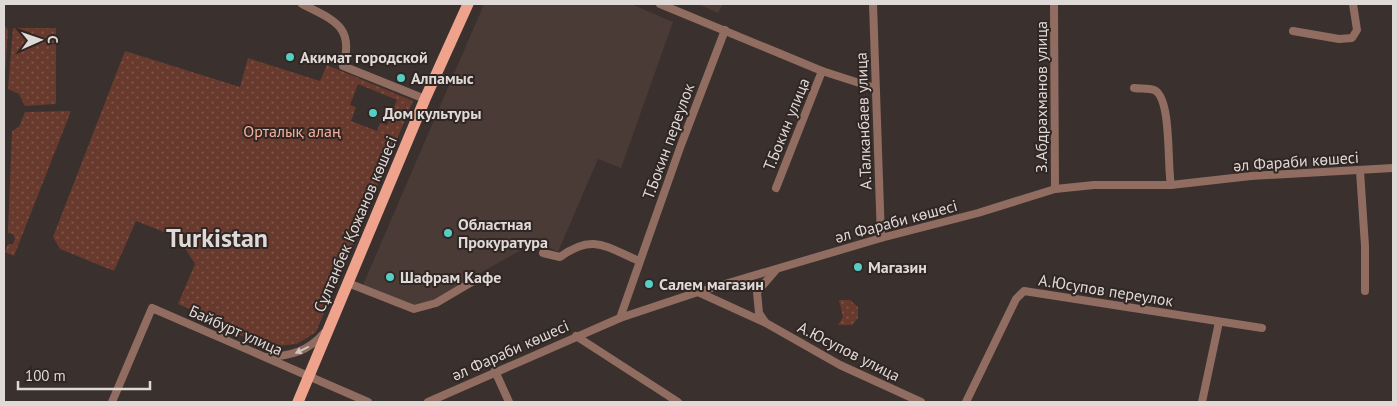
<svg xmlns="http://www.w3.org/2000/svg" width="1397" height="406" font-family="'PT Sans',sans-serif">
	<defs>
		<pattern id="green-dots" width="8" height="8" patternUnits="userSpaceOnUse" patternTransform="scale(1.25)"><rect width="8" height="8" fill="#683a2d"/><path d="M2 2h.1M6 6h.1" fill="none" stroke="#7d564b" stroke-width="1.8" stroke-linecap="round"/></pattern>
	</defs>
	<rect width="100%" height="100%" fill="#3a302d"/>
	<g fill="#4a3b36">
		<polygon points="484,4 631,4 673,22 621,168 598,159 558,252 537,241 431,301 411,306 363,285"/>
		<polygon points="698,4 723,4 718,13"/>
	</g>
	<g fill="url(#green-dots)" fill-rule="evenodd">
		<polygon points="5,26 8,30 4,90 4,27"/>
		<polygon points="13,28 56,28 56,104 25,106 19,94 8,89"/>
		<path d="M125 51 240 87 248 58 320 81 327 65 413 101 316 332 297 344 269 347 227 330 212 318 178 304 195 264 185 248 184 240 136 221 114 271 60 249 53 237ZM358 84 397 100 387 125 380 123 377 131 351 121 356 107 350 105Z"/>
		<polygon points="71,111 14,256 5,252 8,244 13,244 15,239 13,234 8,233 12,131 19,127 25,112"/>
		<polygon points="839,300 850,300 858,307 858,318 852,325 838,325 843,317"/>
	</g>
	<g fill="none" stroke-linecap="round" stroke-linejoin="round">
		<g stroke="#916c60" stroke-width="8">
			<path d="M302 4C333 20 355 26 343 66L425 99"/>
			<polyline points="660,4 822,71 875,88"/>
			<polyline points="873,4 881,238"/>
			<polyline points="1054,4 1055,189"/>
			<polyline points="1293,31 1339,39 1352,38 1357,30 1353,4"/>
			<path d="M1134 88C1140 89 1148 88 1154 90 1172 97 1167 167 1171 185"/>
			<polyline points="1360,171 1365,246 1365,291"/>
			<polyline points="776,188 822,71"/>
			<path d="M543 253 560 257C593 233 606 247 639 261"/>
			<polyline points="348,283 414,309 436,303 475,280"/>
			<polyline points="698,292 766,323 840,365 921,402"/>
			<polyline points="620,318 681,145 725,30"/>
			<polyline points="765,322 759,313 757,292 776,270"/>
			<polyline points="576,336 678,402"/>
			<path d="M268 357C290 356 309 351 324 333"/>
			<polyline points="495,371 509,402"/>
			<polyline points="112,402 152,308 368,402"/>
			<polyline points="428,402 620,318 698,292 881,238 978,213 1055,189 1094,185 1171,185 1251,176 1393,168"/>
			<polyline points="966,402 1016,299 1024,291 1262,328"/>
			<polyline points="1202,402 1219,322"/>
		</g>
		<polyline stroke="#efa38c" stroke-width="11" points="298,402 425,99 468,4"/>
	</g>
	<defs><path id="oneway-solid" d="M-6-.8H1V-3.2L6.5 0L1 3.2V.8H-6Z" transform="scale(1.25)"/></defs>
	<use fill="#cfc3bf" href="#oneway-solid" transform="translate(302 350) rotate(154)"/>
	<g fill="#56cec4" stroke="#302623" stroke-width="2">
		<circle cx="290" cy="57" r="5"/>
		<circle cx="401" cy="78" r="5"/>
		<circle cx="373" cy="113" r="5"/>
		<circle cx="448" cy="233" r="5"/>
		<circle cx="858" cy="267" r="5"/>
		<circle cx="390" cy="277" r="5"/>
		<circle cx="649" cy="284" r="5"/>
	</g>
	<g text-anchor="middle" stroke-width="4" stroke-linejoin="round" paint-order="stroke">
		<g font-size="16" font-weight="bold" fill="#dfd9d7" stroke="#302623" text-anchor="start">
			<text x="300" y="63">Акимат городской</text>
			<text x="411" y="84">Алпамыс</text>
			<text x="383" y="119">Дом культуры</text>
			<text x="458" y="230">Областная<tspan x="458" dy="18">Прокуратура</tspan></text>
			<text x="868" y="273">Магазин</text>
			<text x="400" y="283">Шафрам Кафе</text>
			<text x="659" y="290">Салем магазин</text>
		</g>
		<g font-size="16" fill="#dfd9d7" stroke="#302623">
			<text transform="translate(1041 97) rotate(-90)" y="6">З.Абдрахманов улица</text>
			<text transform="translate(863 121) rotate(-92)" y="6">А.Талканбаев улица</text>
			<text transform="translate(786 124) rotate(-68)" y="6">Т.Бокин улица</text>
			<text transform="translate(668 141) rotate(-70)" y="6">Т.Бокин переулок</text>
			<text transform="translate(1296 161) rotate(-4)" y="6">әл Фараби көшесі</text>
			<text transform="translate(896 221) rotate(-15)" y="6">әл Фараби көшесі</text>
			<text transform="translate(355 224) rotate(-67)" y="6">Сұлтанбек Қожанов көшесі</text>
			<text transform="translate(1106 290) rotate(9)" y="6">А.Юсупов переулок</text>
			<text transform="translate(236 330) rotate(24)" y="6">Байбурт улица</text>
			<text transform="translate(510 350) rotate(-24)" y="6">әл Фараби көшесі</text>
			<text transform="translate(849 351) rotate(27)" y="6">А.Юсупов улица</text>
		</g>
		<g font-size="16" fill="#f5b09b" stroke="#302623">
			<text x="292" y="137">Орталық алаң</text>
		</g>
		<g font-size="26" font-weight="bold" fill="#dfd9d7" stroke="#302623">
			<text x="217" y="247">Turkistan</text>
		</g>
	</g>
	<rect width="1397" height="406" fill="none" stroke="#dfd9d7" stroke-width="10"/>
	<g transform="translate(40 40) rotate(88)" stroke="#302623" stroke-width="4" paint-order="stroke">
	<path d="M0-4L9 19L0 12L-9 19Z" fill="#dfd9d7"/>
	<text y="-8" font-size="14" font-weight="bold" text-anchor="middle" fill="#dfd9d7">С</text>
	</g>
	<path d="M18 381v8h132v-8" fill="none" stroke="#dfd9d7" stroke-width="2.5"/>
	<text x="25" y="381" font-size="15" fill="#dfd9d7" stroke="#302623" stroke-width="4" paint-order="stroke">100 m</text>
</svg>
